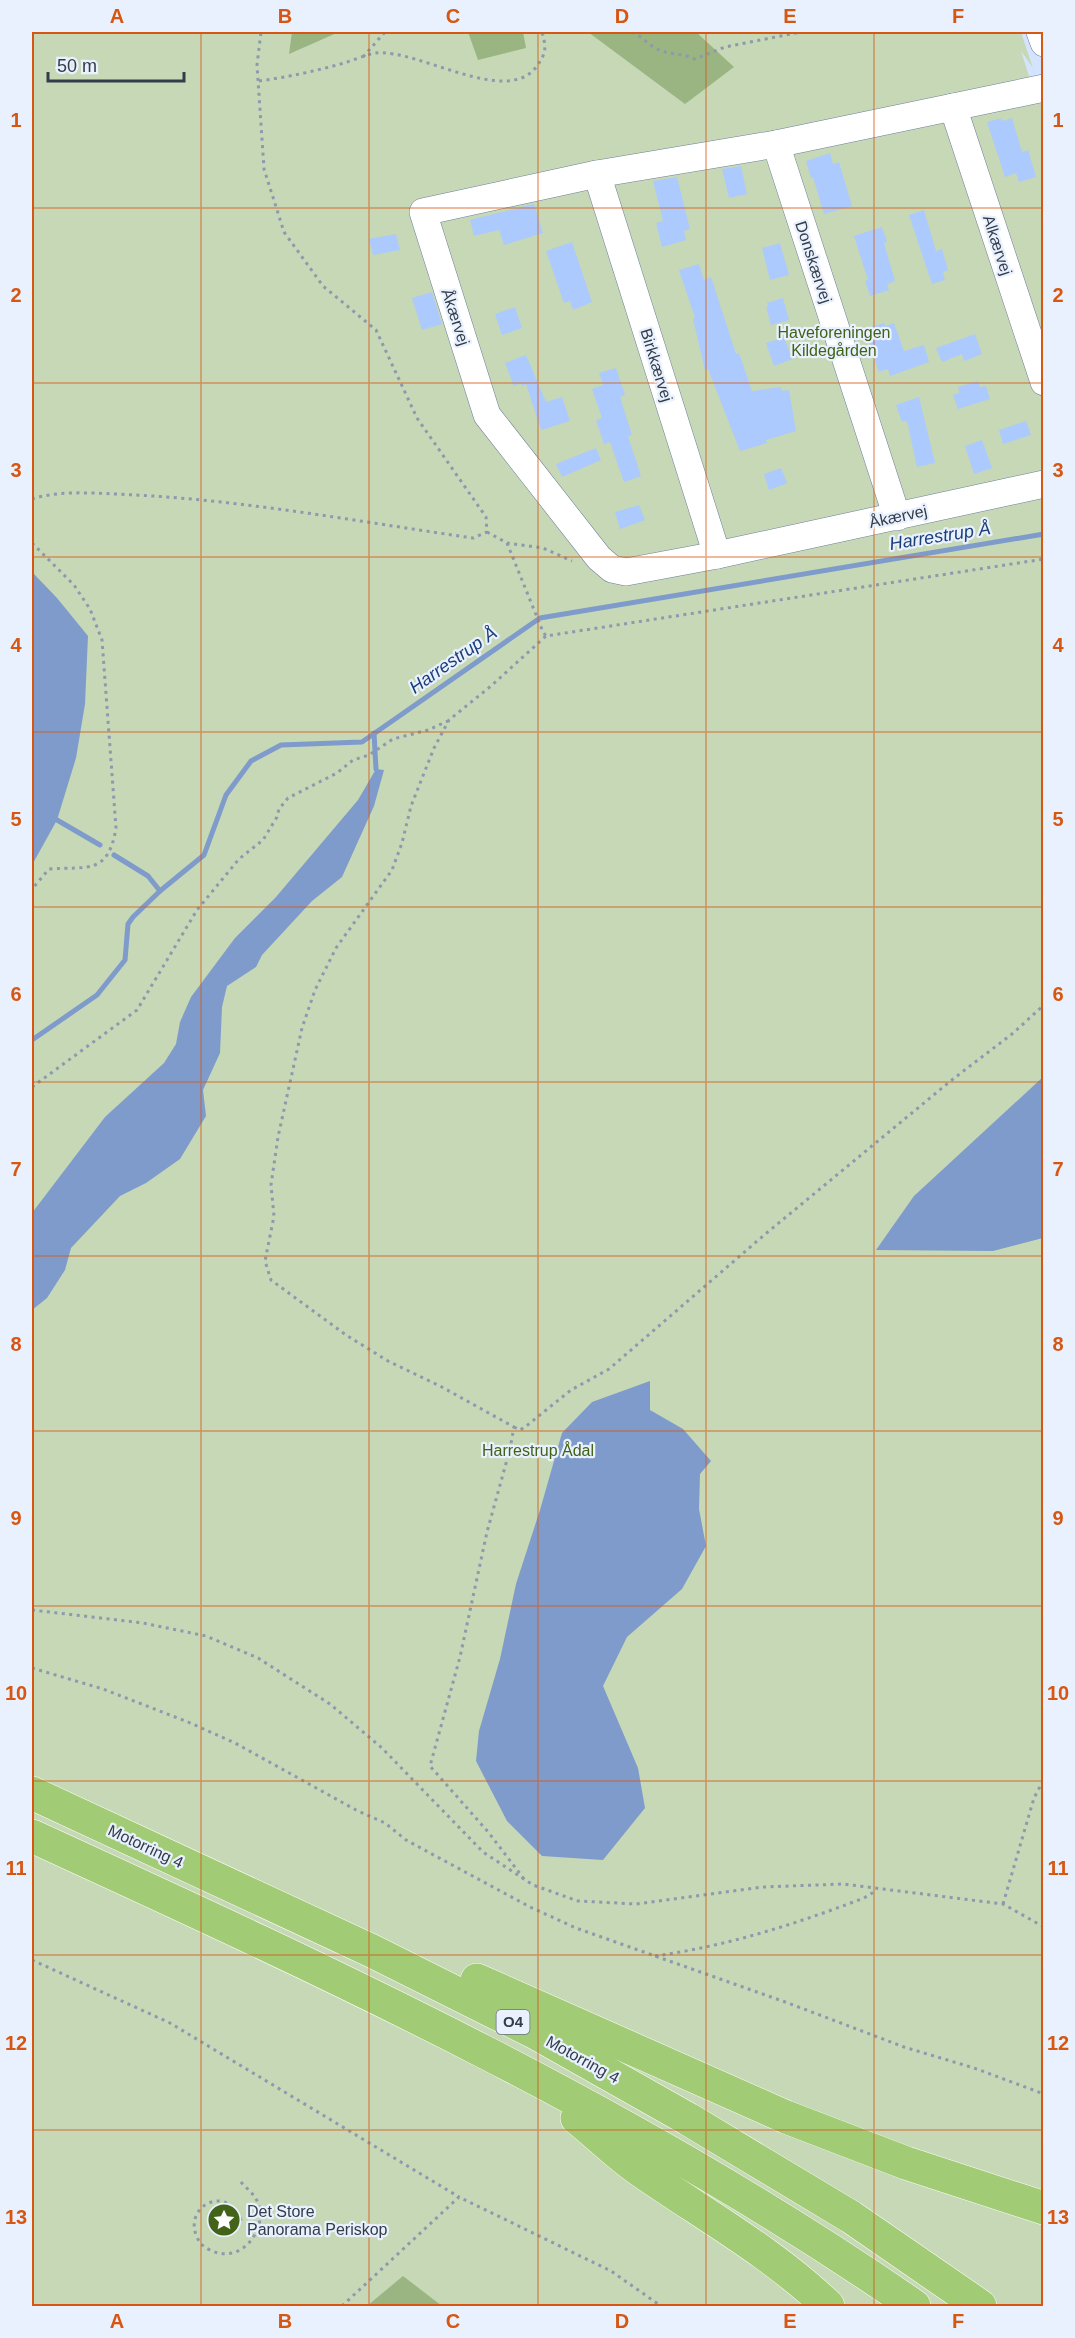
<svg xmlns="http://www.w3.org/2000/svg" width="1075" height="2338" font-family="Helvetica,sans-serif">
	<rect width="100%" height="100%" fill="#d5e4fe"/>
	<polygon fill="#c6d8b6" points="32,32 1021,32 1033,68 1021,51 1030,79 1043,84 1043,2306 32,2306"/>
	<g fill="#9ab581">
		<polygon points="292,32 339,32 289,54"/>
		<polygon points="468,32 523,32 526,48 478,60"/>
		<polygon points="588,32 696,32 734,67 685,104"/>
		<polygon points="403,2276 442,2306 367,2306"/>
	</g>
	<g fill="#7e9bcb">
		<polygon points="32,572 57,598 88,636 85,704 76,758 57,820 32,865"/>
		<polygon points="376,769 384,770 374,806 342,877 312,901 262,955 256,967 227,986 222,1007 220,1053 203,1090 206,1116 180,1159 146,1183 120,1196 71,1248 65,1270 47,1298 32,1310 32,1213 105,1117 164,1063 176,1044 180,1022 191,997 235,938 276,897 358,800"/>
		<polygon points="1043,1077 1043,1238 993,1251 876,1250 914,1196"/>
		<polygon points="650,1381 650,1410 683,1429 711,1461 700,1474 699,1509 706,1546 682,1589 627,1637 603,1686 638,1768 645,1808 603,1860 542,1856 507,1821 476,1761 479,1731 500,1659 516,1584 540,1510 562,1433 592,1402"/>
	</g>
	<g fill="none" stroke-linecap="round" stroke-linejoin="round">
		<g stroke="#7e9bcb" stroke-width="5">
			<polyline points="374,733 376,769"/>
			<polyline points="57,820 100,845"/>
			<polyline points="114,855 148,876 160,891"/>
			<polyline points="32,1040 97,995 125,960 128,924 133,917 160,891 204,855 226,795 251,761 281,745 362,742 540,618 1044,534"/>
		</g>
	</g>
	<g fill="#accafd">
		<polygon points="1001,118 1002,121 1012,118 1022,152 1028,150 1036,177 1019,182 1016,173 1005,177 987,122"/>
		<polygon points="830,153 833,164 839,162 852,206 824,214 813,177 811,178 806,161"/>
		<polygon points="741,166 747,194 729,198 722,169"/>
		<polygon points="677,177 690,229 684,231 686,240 662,247 656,223 663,221 653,181"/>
		<polygon points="534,204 543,233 504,245 499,230 474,236 470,220"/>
		<polygon points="924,210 936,251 942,249 948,270 943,272 945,280 932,284 909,215"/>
		<polygon points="882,227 887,242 884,243 895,281 887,284 889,290 870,296 865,281 868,280 854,236"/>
		<polygon points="396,234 400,250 373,255 369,239"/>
		<polygon points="572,242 592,302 573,310 570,301 564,303 546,251"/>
		<polygon points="780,243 789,275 770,280 762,248"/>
		<polygon points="699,264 704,280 711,277 736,354 739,353 752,391 781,387 782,391 789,390 796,431 766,440 767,443 740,451 708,369 705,370 693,319 695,318 679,270"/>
		<polygon points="432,292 442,324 422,330 412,298"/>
		<polygon points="783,298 789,320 771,325 766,307 768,307 767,303"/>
		<polygon points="515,307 522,328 502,335 495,314"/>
		<polygon points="884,323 885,326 894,323 904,351 924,345 929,362 890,376 888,369 879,372 865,329"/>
		<polygon points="975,334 982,354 964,361 962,354 942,362 936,348"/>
		<polygon points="784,337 792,359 774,366 766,343"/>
		<polygon points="526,355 546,402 562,397 570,421 541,430 526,384 522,386 521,383 514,386 505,363"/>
		<polygon points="616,368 625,395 620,397 632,435 628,436 641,476 624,482 610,442 604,444 596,420 602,418 592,389 603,385 599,373"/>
		<polygon points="978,381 980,387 986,386 990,399 958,409 953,395 959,393 958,387"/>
		<polygon points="919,397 935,463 917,467 907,421 902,422 896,405"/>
		<polygon points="1026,421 1031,435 1003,444 999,430"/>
		<polygon points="982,440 992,468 974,474 965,446"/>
		<polygon points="596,448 601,460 562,477 556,464"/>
		<polygon points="781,468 787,483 769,490 764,474"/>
		<polygon points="639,505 645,520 620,529 615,512"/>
	</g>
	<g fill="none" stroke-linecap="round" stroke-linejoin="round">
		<defs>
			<g id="minor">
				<polyline points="1040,32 1044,43"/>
				<polyline points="1044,88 776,144 597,174 423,212 487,415 599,558 612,569 626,572 717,555 1044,484"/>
				<polyline points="953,107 1044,382"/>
				<polyline points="776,144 897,517"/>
				<polyline points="597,174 717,555"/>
			</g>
			<g id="highway">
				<polyline points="32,1793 372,1951 534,2032 688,2119 851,2217 980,2306"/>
				<path d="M32 1836C335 1975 639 2115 914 2306"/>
				<polyline points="477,1980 786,2117 906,2163 1044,2208"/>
				<path d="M577 2118C597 2134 616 2153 637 2168 701 2213 772 2252 828 2306"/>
			</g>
		</defs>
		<use href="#minor" stroke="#6d7f9c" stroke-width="28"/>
		<use href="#highway" stroke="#fff" stroke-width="34"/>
		<g stroke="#8d99ad" stroke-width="3" stroke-dasharray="3 4.5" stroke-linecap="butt">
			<path d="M632 32C642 36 647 44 657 49 669 55 683 53 695 59L725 47 801 32"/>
			<polyline points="363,57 385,32"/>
			<path d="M259 81C288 77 316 71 344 63 354 60 365 55 375 53 418 48 507 108 537 66 547 52 546 47 542 32"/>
			<path d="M32 499C62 489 105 494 136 495 249 501 361 522 473 538L487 532 486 517 417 418 376 330 323 286 284 232 264 169 257 65 261 32"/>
			<polyline points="487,532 507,543 543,548 572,561"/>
			<path d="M32 543 74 585 90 609 102 640 116 828C108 876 87 866 49 869L32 889"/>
			<polyline points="507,543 543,632 546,636 1044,559"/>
			<polyline points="32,1087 137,1010 197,910 239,859 263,840 277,817 279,809 288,798 337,773 353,760 369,755 393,739 428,730 448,721"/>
			<polyline points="514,1427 520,1430 525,1427 571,1390 609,1369 763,1236 953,1079 1012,1034 1044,1005"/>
			<polyline points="32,1610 143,1623 206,1636 258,1658 330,1704 382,1748 483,1852 533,1885 578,1901 636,1904 763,1887 843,1884 1003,1904 1044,1927"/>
			<polyline points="32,1668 103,1689 188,1722 235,1743 356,1810 385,1823 406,1840 530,1907 576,1928 788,2003 904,2047 974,2068 1044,2094"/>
			<polyline points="524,1879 489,1833 430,1766 460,1657 487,1532 510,1449 514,1427 440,1386 388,1361 346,1335 271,1280 265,1261 274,1216 271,1185 278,1137 302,1028 315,990 336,948 392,870 402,843 411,806 434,748 449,720 491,686 546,636"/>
			<polyline points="1003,1904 1034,1798 1044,1779"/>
			<path d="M655 1956C727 1946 796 1924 864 1898L877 1890"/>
			<polyline points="32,1960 170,2023 459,2197"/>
			<path d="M219 2218 215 2225 218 2232C231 2236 236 2231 241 2220 225 2182 183 2208 197 2237 200 2244 204 2247 210 2250 244 2267 271 2223 256 2199 252 2192 245 2187 240 2181"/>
			<polyline points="342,2306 459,2197 611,2271 661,2306"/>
		</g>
		<use href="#minor" stroke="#fff" stroke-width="27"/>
		<use href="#highway" stroke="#a1cc75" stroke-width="33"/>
	</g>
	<path fill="none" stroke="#d65612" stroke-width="1.5" stroke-opacity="0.55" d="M201 32V2306M369 32V2306M538 32V2306M706 32V2306M874 32V2306M32 208H1044M32 383H1044M32 557H1044M32 732H1044M32 907H1044M32 1082H1044M32 1256H1044M32 1431H1044M32 1606H1044M32 1781H1044M32 1955H1044M32 2130H1044"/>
	<defs>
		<symbol id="sight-disc" viewBox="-11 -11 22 22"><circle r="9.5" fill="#436319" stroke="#e9f1fe"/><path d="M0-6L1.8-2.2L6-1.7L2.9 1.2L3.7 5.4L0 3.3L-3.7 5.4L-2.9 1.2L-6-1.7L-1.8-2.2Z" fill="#fff"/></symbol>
	</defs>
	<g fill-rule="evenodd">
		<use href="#sight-disc" x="205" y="2201" width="38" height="38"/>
	</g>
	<g text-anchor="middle" stroke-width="4.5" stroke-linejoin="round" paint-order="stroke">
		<rect fill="#e9f1fe" stroke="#6a727f" stroke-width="1.5" x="496.5" y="2010" width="33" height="24" rx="4.5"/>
		<g font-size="15" font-weight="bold" fill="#343c49">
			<text x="513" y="2027">O4</text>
		</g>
		<g font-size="16" fill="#343c49" stroke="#e9f1fe">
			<text transform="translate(998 245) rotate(72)" y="6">Alkærvej</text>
			<text transform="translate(814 262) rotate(72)" y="6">Donskærvej</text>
			<text transform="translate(456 317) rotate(72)" y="6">Åkærvej</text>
			<text transform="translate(657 365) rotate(73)" y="6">Birkkærvej</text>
			<text transform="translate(898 516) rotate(-12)" y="6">Åkærvej</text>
			<text transform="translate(146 1846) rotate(25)" y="6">Motorring 4</text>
			<text transform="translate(583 2059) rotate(29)" y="6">Motorring 4</text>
		</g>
		<g font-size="16" fill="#416216" stroke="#e9f1fe">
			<text x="834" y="338">Haveforeningen<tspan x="834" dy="18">Kildegården</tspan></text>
			<text x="538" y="1456">Harrestrup Ådal</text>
		</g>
		<g font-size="16" fill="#343c49" stroke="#e9f1fe" text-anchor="start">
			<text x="247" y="2217">Det Store<tspan x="247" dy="18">Panorama Periskop</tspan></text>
		</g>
		<g font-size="18" font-style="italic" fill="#1b3e79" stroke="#e9f1fe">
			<text transform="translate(940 536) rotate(-9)" y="6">Harrestrup Å</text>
			<text transform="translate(453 660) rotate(-35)" y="6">Harrestrup Å</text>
		</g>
	</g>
	<rect width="1075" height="2338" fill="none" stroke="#e9f1fe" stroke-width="66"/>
	<path d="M48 72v9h136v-9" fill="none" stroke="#343c49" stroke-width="3"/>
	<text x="57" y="72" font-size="18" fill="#343c49" stroke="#e9f1fe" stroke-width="4.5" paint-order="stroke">50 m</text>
	<rect x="33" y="33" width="1009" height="2272" fill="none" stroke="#d65612" stroke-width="2"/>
	<g font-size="20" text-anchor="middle" font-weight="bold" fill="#d65612">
		<text x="117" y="23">A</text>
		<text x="285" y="23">B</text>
		<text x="453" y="23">C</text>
		<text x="622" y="23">D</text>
		<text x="790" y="23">E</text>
		<text x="958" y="23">F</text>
		<text x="16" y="127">1</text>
		<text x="1058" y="127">1</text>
		<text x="16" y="302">2</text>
		<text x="1058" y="302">2</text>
		<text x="16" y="477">3</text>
		<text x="1058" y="477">3</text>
		<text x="16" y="652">4</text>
		<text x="1058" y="652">4</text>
		<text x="16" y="826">5</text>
		<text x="1058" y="826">5</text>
		<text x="16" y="1001">6</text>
		<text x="1058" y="1001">6</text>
		<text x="16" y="1176">7</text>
		<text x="1058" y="1176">7</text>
		<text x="16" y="1351">8</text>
		<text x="1058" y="1351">8</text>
		<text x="16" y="1525">9</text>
		<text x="1058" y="1525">9</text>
		<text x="16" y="1700">10</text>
		<text x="1058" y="1700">10</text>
		<text x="16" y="1875">11</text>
		<text x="1058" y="1875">11</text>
		<text x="16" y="2050">12</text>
		<text x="1058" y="2050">12</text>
		<text x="16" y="2224">13</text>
		<text x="1058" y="2224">13</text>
		<text x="117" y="2328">A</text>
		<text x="285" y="2328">B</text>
		<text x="453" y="2328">C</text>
		<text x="622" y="2328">D</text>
		<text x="790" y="2328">E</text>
		<text x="958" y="2328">F</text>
	</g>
</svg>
